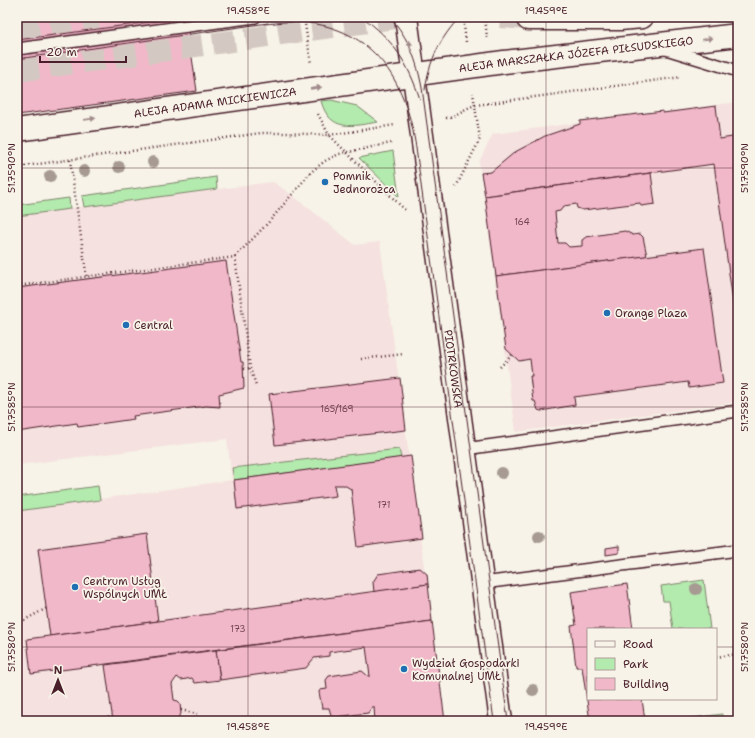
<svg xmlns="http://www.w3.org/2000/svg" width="755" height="738" font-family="'Shantell Sans',sans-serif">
	<rect width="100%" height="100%" fill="#f7f3e8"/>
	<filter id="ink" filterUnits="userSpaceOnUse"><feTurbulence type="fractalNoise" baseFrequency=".025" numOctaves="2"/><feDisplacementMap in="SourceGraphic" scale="8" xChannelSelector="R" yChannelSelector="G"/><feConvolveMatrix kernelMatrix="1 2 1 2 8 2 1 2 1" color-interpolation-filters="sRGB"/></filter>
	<g filter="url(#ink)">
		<g fill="#f5e1df">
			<polygon points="738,102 738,402 516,432 479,162 493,134"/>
			<polygon points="273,182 292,195 355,245 380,242 445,721 29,721 23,714 17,701 17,511 232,480 227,439 17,465 17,215"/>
		</g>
		<g fill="#b3eaad" stroke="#7e846c">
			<path d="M331 100 357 106 378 122C353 126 330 133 321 101Z"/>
			<polygon points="393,151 399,197 359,158"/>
			<polygon points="216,177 217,189 84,207 82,196"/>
			<polygon points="69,198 70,209 17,216 17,205"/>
			<polygon points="399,449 401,458 234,480 232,468"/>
			<polygon points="98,486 100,500 17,511 17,497"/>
			<polygon points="704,580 710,629 673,629 669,601 663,601 661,586"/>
			<polygon points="722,714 722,721 685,721 685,719"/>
		</g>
		<g fill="#f1b8c9" stroke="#4a1f2b">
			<polygon points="17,17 186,17 197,91 17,115"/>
			<polygon points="716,106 720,139 738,136 738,339 714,164 485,196 481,173 491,172 515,152 545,136 580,124 580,121 663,111 663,113"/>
			<polygon points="651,173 655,204 641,206 640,203 583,210 577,208 576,204 564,206 560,211 555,212 558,243 565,243 569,247 582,246 582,240 586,237 625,231 633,235 640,234 643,237 647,256 496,276 485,196"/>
			<polygon points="704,248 723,383 689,388 688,382 574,397 575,405 541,411 538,410 535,401 533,401 530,376 532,376 530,359 519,361 506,349 496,276"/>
			<polygon points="226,261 241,362 243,362 244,388 219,394 220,407 206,406 133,416 134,419 78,427 77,423 17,432 17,288"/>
			<polygon points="400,378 406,430 275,445 269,394"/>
			<polygon points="411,456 422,538 358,547 351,489 344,485 334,485 336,496 237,509 234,480"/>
			<polygon points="147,534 158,621 50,636 38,549"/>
			<polygon points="619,546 619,553 606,555 606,548"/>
			<polygon points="420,568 427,574 428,584 374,592 373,582 378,574"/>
			<polygon points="428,584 432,621 31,674 27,639"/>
			<polygon points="627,584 633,629 588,629 588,699 642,699 645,721 590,721 582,667 576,667 571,626 576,625 571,592"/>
			<polygon points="432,621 445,721 375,721 374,707 372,707 368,713 334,717 331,715 329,708 322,708 319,692 320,690 327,689 326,680 329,676 362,671 368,676 370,676 366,647 329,652 329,656 314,658 306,668 220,680 216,650"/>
			<polygon points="216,650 220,680 195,683 192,678 181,680 177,677 172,684 174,700 178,701 180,703 181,714 176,721 113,721 105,665"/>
		</g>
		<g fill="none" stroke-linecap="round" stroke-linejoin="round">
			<g stroke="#d4c9c2" stroke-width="22" stroke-dasharray="22 11" stroke-linecap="butt">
				<polyline points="500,17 528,19"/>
				<polyline points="17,28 98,17"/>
				<polyline points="17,71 403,17"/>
			</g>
			<defs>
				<g id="service">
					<polyline points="17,49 255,17"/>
					<polyline points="666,49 738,71"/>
					<polyline points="465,449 738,411"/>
					<polyline points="483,583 738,550"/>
				</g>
				<g id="tertiary">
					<path id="s1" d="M406 17 501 721"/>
				</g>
				<g id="secondary">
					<polyline points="528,19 620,19 642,17"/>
					<path id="s2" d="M17 130 504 62 738 35"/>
				</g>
			</defs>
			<use href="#service" stroke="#4a1f2b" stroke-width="14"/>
			<use href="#tertiary" stroke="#4a1f2b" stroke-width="25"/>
			<use href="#secondary" stroke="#4a1f2b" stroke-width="25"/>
			<g stroke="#4a1f2b" stroke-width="2.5" stroke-dasharray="1 3" stroke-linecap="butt">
				<polyline points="304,17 311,64"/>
				<polyline points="463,17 466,42"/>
				<polyline points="485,17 487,38"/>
				<polyline points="318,114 329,135 395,125"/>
				<path d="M446 118C459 115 464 108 476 105L681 77"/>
				<polyline points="70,160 87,279"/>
				<polyline points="17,167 261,133 285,133 329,135 405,210"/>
				<polyline points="456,187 480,139 473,93"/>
				<polyline points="235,257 268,223 311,172 325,161 339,154 391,143"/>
				<polyline points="17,286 235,257 250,368 256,385"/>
				<polyline points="361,359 404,354"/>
				<polyline points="500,367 512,355"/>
				<polyline points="244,369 250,368"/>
				<polyline points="17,624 47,608"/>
				<polyline points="716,657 738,654"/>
				<polyline points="181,710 197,714"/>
				<polyline points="76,721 112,717"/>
			</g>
			<use href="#service" stroke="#f7f3e8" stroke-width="11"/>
			<use href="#tertiary" stroke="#f7f3e8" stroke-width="22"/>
			<use href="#secondary" stroke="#f7f3e8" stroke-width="22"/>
			<g stroke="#4a1f2b" stroke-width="1">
				<path d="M362 17C393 39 408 63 420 99"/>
				<path d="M390 17C409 38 417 61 422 88L508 721"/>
				<path d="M264 24C279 23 294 20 310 23 378 32 407 86 416 148L494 721"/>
				<polyline points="17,40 187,17"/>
				<polyline points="17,59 268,23"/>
				<path d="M425 90C429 61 440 38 460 17"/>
			</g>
		</g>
		<g fill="#a69a92">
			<circle cx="153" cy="162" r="6"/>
			<circle cx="119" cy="167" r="6"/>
			<circle cx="84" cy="171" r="6"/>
			<circle cx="50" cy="176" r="6"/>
			<circle cx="502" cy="473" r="6"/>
			<circle cx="539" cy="536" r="6"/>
			<circle cx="696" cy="589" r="6"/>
			<circle cx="533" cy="690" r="6"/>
		</g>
		<defs><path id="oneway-solid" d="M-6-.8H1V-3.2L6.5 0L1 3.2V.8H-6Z"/></defs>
		<g fill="#a0898a">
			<use href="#oneway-solid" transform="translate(707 39) rotate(-7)"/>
			<use href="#oneway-solid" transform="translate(410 46) rotate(-98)"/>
			<use href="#oneway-solid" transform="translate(316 88) rotate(-8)"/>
			<use href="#oneway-solid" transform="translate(90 119) rotate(-8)"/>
		</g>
	</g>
	<path fill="none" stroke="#4a1f2b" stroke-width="1" stroke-opacity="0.45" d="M248 17V721M546 17V721M17 168H738M17 407H738M17 647H588M716 647H738"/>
	<g fill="#1f6fb2" stroke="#f7f3e8" stroke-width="1.5">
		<circle cx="325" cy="182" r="4"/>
		<circle cx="607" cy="313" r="4"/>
		<circle cx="126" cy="325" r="4"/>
		<circle cx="75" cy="587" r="4"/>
		<circle cx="404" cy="669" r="4"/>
	</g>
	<g text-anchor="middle" stroke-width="3.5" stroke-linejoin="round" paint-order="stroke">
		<g font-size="9" fill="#744552">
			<text x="522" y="225">164</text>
			<text x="337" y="412">165/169</text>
			<text x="384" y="508">171</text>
			<text x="238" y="632">173</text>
		</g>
		<g font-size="11" fill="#4a1f2b" stroke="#f7f3e8">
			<text dy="4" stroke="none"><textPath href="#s2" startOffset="564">ALEJA MARSZAŁKA JÓZEFA PIŁSUDSKIEGO</textPath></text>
			<text dy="4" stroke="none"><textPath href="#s2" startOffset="200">ALEJA ADAMA MICKIEWICZA</textPath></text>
			<text dy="4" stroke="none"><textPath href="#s1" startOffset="355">PIOTRKOWSKA</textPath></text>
		</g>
		<g font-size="11" fill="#4a1f2b" stroke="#f7f3e8" text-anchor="start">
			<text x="333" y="180">Pomnik<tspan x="333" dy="13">Jednorożca</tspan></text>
			<text x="615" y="317">Orange Plaza</text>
			<text x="134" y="329">Central</text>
			<text x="83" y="585">Centrum Usług<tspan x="83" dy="13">Wspólnych UMŁ</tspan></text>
			<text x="412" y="667">Wydział Gospodarki<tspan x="412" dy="13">Komunalnej UMŁ</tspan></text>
		</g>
	</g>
	<rect width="755" height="738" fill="none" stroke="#f7f3e8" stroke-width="44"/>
	<rect x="587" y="628" width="130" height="72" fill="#f7f3e8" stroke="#b29e9c"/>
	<rect x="595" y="641" width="20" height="6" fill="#f7f3e8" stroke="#b29e9c"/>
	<text x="623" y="648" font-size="12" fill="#4a1f2b">Road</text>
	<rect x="595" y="658" width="20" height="12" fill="#b3eaad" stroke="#b29e9c"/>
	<text x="623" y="668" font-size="12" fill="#4a1f2b">Park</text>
	<rect x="595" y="678" width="20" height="12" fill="#f1b8c9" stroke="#b29e9c"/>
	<text x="623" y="688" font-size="12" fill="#4a1f2b">Building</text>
	<g transform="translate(58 680)" stroke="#f7f3e8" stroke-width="3" paint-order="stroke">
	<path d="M0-3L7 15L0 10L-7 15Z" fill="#4a1f2b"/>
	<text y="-6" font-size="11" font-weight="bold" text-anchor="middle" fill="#4a1f2b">N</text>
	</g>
	<path d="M40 56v6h86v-6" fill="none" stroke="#4a1f2b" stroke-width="2"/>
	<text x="46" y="56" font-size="12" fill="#4a1f2b" stroke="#f7f3e8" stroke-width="3" paint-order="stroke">20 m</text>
	<rect x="22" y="22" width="711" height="694" fill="none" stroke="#4a1f2b" stroke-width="1.5"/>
	<g font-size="10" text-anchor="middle" fill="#4a1f2b">
		<text x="248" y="14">19.458°E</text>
		<text x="546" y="14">19.459°E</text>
		<text transform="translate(11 168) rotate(-90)" y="4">51.7590°N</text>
		<text transform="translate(744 168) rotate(-90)" y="4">51.7590°N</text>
		<text transform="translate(11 407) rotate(-90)" y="4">51.7585°N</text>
		<text transform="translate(744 407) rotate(-90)" y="4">51.7585°N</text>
		<text transform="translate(11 647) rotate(-90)" y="4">51.7580°N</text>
		<text transform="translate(744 647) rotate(-90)" y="4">51.7580°N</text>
		<text x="248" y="730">19.458°E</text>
		<text x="546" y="730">19.459°E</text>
	</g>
</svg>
